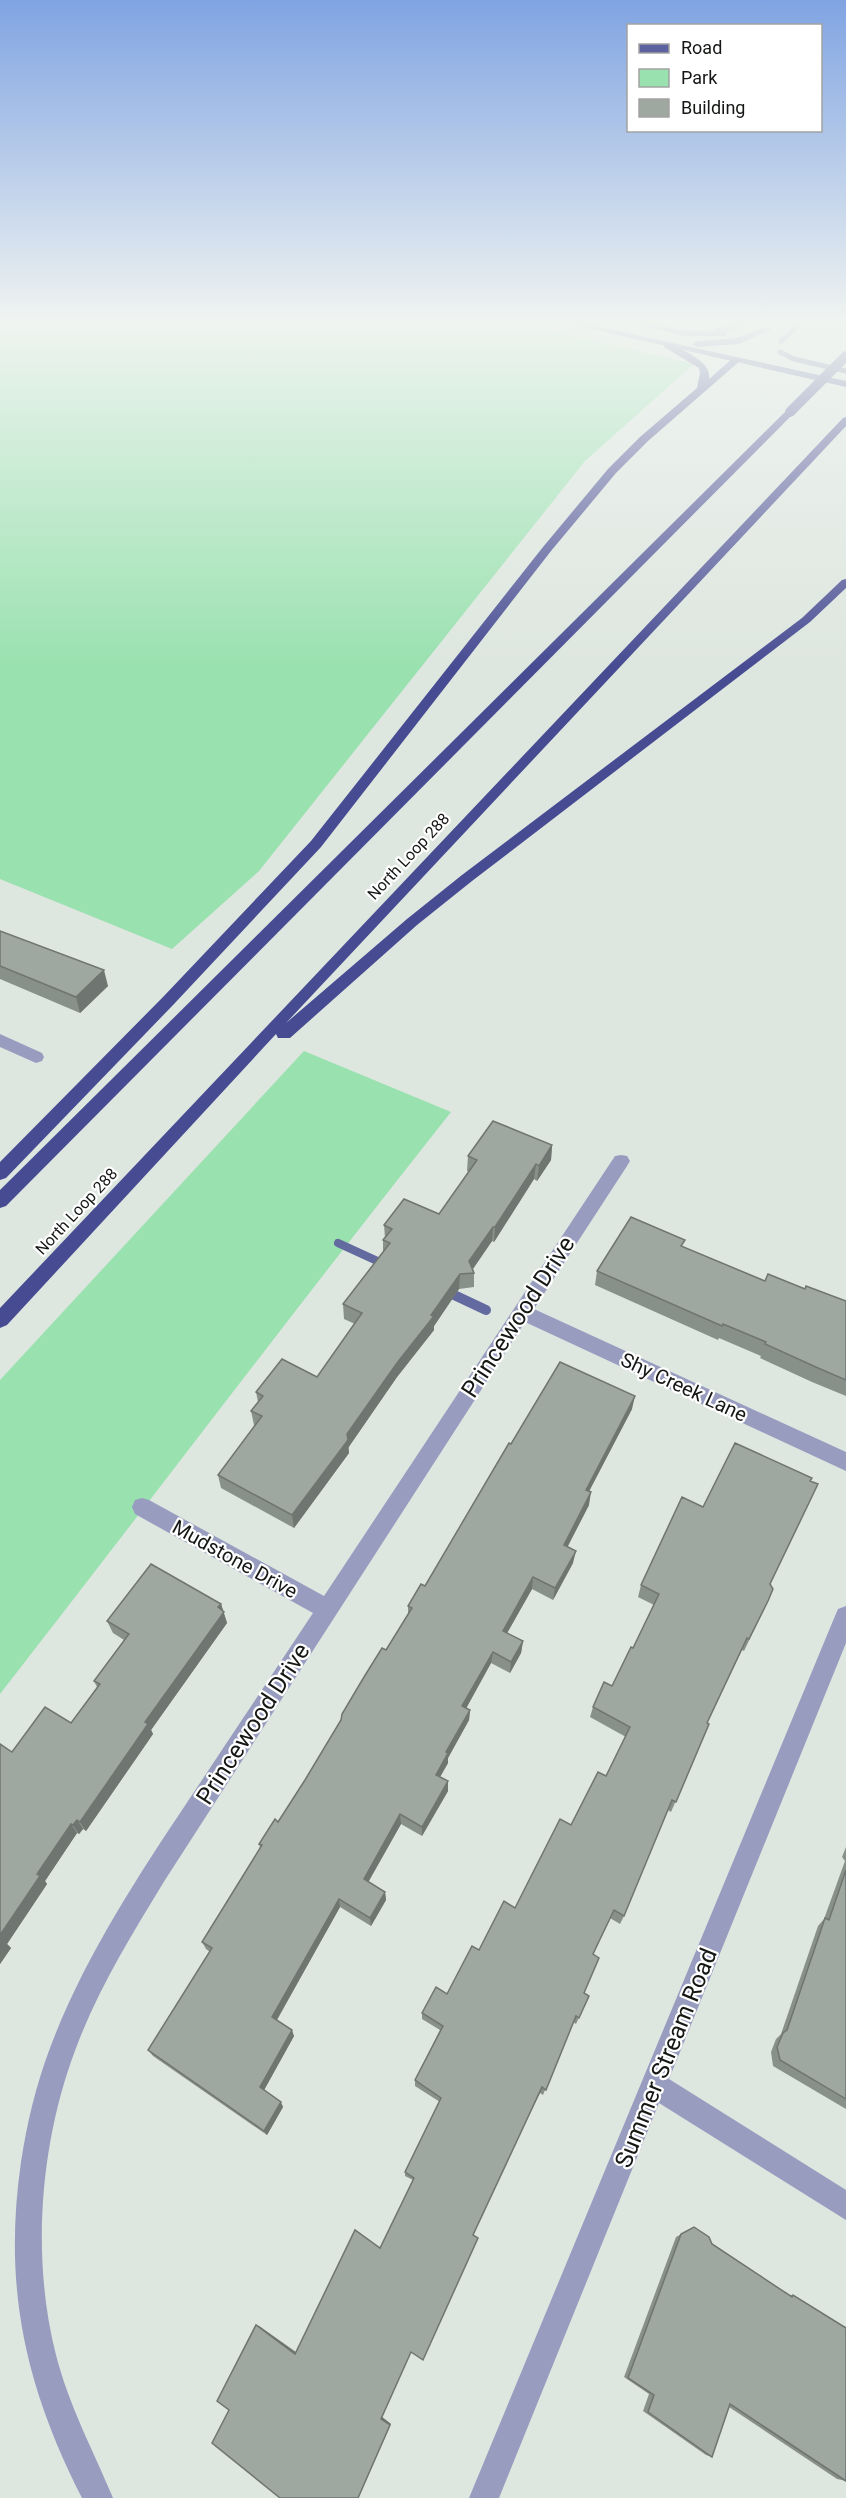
<svg xmlns="http://www.w3.org/2000/svg" width="846" height="2498" font-family="Roboto,sans-serif">
	<rect width="100%" height="100%" fill="#dde6df"/>
	<g fill="#99e1af">
		<polygon points="0,317 491,317 694,364 585,461 259,871 172,949 0,879"/>
		<path d="M304 1051 451 1112C298 1305 151 1500 0 1694V1380Z"/>
	</g>
	<g fill="none" stroke-linecap="round" stroke-linejoin="round">
		<g stroke="#636a9f" stroke-width="5">
			<polyline points="614,317 682,333 724,334"/>
			<polyline points="716,331 734,328 749,317"/>
			<polyline points="781,341 808,317"/>
			<polyline points="780,352 794,359 846,371"/>
		</g>
		<g stroke="#636a9f" stroke-width="8">
			<polyline points="338,1243 386,1265"/>
			<polyline points="445,1291 455,1296"/>
		</g>
		<polyline stroke="#636a9f" stroke-width="10" points="452,1294 486,1310"/>
		<g fill="#989dc0" fill-rule="evenodd">
			<polygon points="0,1034 42,1053 44,1057 42,1061 36,1063 0,1047"/>
			<path d="M621 1155 627 1156 630 1161 627 1166 534 1309 846 1452V1471L525 1322 165 1880C132 1934 98 1989 76 2048 40 2142 31 2258 56 2355 69 2406 93 2450 113 2498H82C25 2386 3 2287 21 2162 27 2123 36 2085 50 2048 83 1960 136 1879 188 1801 230 1738 271 1676 313 1613L135 1514 132 1507 135 1500 142 1498 149 1500 324 1596 615 1156Z"/>
			<polygon points="846,1606 846,1643 669,2079 846,2190 846,2220 659,2103 499,2498 469,2498 835,1616 838,1609"/>
		</g>
		<g fill="#5c629f" fill-rule="evenodd">
			<polygon points="538,317 555,317 846,381 846,387"/>
			<polygon points="767,326 774,328 739,344 697,347 693,344 697,341 737,338"/>
		</g>
		<g fill="#474b92" fill-rule="evenodd">
			<path d="M664 343H670C683 351 712 361 709 379L733 358 741 360 648 441 616 473 551 551 321 847 174 1004 6 1178 0 1180V1162L164 996 311 841 543 547 608 469 640 437 697 388 700 373 699 368 664 347Z"/>
			<polygon points="787,410 795,412 6,1206 0,1208 0,1190"/>
			<polygon points="846,417 846,426 286,1023 407,919 462,875 802,618 842,580 846,579 846,588 810,622 472,881 417,925 290,1038 278,1038 276,1034 7,1325 0,1328 0,1308 843,418"/>
		</g>
		<polyline stroke="#474b92" stroke-width="10" points="790,412 846,356"/>
	</g>
	<g fill="#88908a">
		<polygon points="0,931 108,986 80,1013 0,979"/>
		<polygon points="552,1145 551,1160 537,1181 534,1179 494,1242 492,1241 473,1269 474,1273 474,1287 459,1289 434,1326 434,1330 397,1377 348,1448 349,1453 294,1528 221,1488 218,1475 255,1425 254,1425 251,1411 258,1402 256,1392 317,1377 355,1324 344,1319 343,1304 383,1252 383,1240 385,1238 384,1225 439,1214 469,1172 467,1171 468,1156"/>
		<polygon points="683,1247 765,1281 805,1289 846,1301 846,1396 812,1382 760,1358 761,1356 719,1338 718,1340 595,1285 597,1271"/>
		<polygon points="632,1409 589,1491 589,1505 568,1546 573,1563 553,1600 532,1589 507,1633 523,1641 521,1653 510,1673 491,1663 466,1708 470,1710 469,1720 448,1758 448,1763 440,1777 448,1781 448,1791 422,1836 401,1824 368,1882 385,1892 386,1900 371,1926 340,1907 277,2020 294,2036 264,2090 283,2107 267,2135 153,2056 148,2050 210,1952 206,1949 202,1942 260,1848 259,1844 278,1822 305,1780 408,1614 408,1606 425,1586 511,1444"/>
		<polygon points="811,1481 770,1585 768,1601 744,1651 742,1650 707,1723 709,1724 671,1812 668,1810 624,1916 620,1924 610,1918 593,1954 584,1993 589,1996 576,2024 573,2022 543,2095 540,2093 411,2352 382,2417 391,2424 358,2498 229,2410 259,2326 296,2352 380,2248 413,2180 405,2176 405,2172 440,2102 415,2086 415,2080 440,2030 422,2019 422,2013 447,1994 479,1950 515,1908 571,1825 606,1776 626,1737 590,1717 593,1707 612,1686 633,1648 654,1605 638,1597 641,1585 703,1507"/>
		<polygon points="221,1604 227,1623 151,1730 153,1734 86,1831 83,1829 79,1834 77,1833 45,1881 47,1884 7,1944 11,1948 0,1964 12,1752 71,1723 97,1687 94,1681 124,1640 113,1633 107,1621"/>
		<polygon points="846,1847 846,2109 773,2066 771,2052 776,2039 781,2034 818,1926 824,1919 845,1861 842,1857"/>
		<polygon points="694,2227 712,2244 789,2295 793,2295 846,2481 837,2479 729,2407 712,2457 706,2455 643,2411 649,2394 624,2377 676,2237"/>
	</g>
	<g fill="#6f7570">
		<polygon points="104,970 108,986 80,1013 76,997"/>
		<polygon points="552,1145 551,1160 537,1181 539,1166"/>
		<polygon points="536,1164 534,1179 494,1242 495,1227"/>
		<polygon points="493,1227 492,1241 470,1273 469,1261"/>
		<polygon points="460,1274 459,1289 434,1326 434,1330 397,1377 348,1448 347,1434"/>
		<polygon points="635,1396 632,1409 583,1503 586,1490"/>
		<polygon points="348,1440 349,1453 294,1528 292,1515"/>
		<polygon points="591,1492 589,1505 562,1557 564,1545"/>
		<polygon points="576,1551 573,1563 553,1600 555,1588"/>
		<polygon points="533,1577 532,1589 502,1642 503,1631"/>
		<polygon points="221,1604 227,1623 151,1730 153,1734 86,1831 80,1822"/>
		<polygon points="523,1641 521,1653 510,1673 511,1662"/>
		<polygon points="493,1652 491,1663 462,1716 462,1706"/>
		<polygon points="470,1710 469,1720 448,1758 448,1763 436,1784 436,1775 446,1752"/>
		<polygon points="448,1781 448,1791 422,1836 422,1827"/>
		<polygon points="400,1814 401,1824 365,1888 364,1879"/>
		<polygon points="77,1820 83,1829 79,1834 73,1825"/>
		<polygon points="71,1824 77,1833 45,1881 47,1884 7,1944 11,1948 0,1964 0,1935 37,1874"/>
		<polygon points="385,1892 386,1900 371,1926 370,1918"/>
		<polygon points="339,1899 340,1907 275,2023 272,2017"/>
		<polygon points="292,2030 294,2036 263,2092 260,2087"/>
		<polygon points="281,2102 283,2107 267,2135 264,2131"/>
		<polygon points="256,2325 259,2326 298,2354 295,2354"/>
		<polygon points="382,2417 391,2424 390,2425 381,2419"/>
	</g>
	<g fill="#9ea7a0" stroke="#6f7570" stroke-width="1.5">
		<polygon points="0,931 104,970 76,997 0,966"/>
		<polygon points="493,1121 552,1145 539,1166 536,1164 495,1227 493,1227 469,1261 474,1273 460,1274 431,1315 434,1316 397,1363 347,1434 348,1440 292,1515 218,1475 262,1416 251,1411 263,1396 256,1392 282,1359 317,1377 362,1313 343,1304 390,1243 383,1240 392,1229 384,1225 404,1199 439,1214 477,1160 468,1156"/>
		<polygon points="631,1217 685,1240 681,1246 765,1281 768,1274 805,1289 806,1286 846,1301 846,1380 818,1368 765,1344 766,1342 723,1324 722,1326 597,1271"/>
		<polygon points="560,1362 635,1396 586,1490 591,1492 564,1545 576,1551 555,1588 533,1577 503,1631 523,1641 511,1662 493,1652 462,1706 470,1710 446,1752 448,1753 436,1775 448,1781 422,1827 400,1814 364,1879 385,1892 370,1918 339,1899 272,2017 292,2030 260,2087 281,2102 264,2131 148,2050 212,1948 202,1942 262,1845 259,1844 275,1819 278,1822 305,1780 341,1720 342,1714 364,1677 382,1648 386,1650 412,1608 408,1606 421,1584 425,1586 509,1443 511,1444"/>
		<polygon points="735,1443 812,1478 810,1481 818,1484 770,1584 773,1589 768,1601 749,1639 747,1638 707,1723 709,1724 676,1802 672,1800 624,1916 614,1910 593,1954 599,1958 584,1993 589,1996 579,2018 576,2016 546,2090 542,2087 473,2235 478,2238 423,2360 411,2352 381,2419 390,2425 358,2498 280,2498 212,2443 229,2410 217,2401 256,2325 295,2354 355,2230 380,2248 414,2178 405,2172 441,2098 415,2080 443,2026 422,2013 436,1987 447,1994 472,1946 479,1950 504,1901 515,1908 560,1819 571,1825 598,1772 606,1776 630,1727 593,1707 604,1682 612,1686 631,1647 633,1648 659,1594 641,1585 682,1497 703,1507"/>
		<polygon points="151,1564 221,1604 218,1607 224,1612 145,1722 148,1724 80,1822 77,1820 73,1825 71,1824 37,1874 40,1876 0,1935 0,1744 12,1752 45,1707 71,1723 100,1684 94,1681 129,1634 107,1621"/>
		<polygon points="846,1870 846,2099 780,2060 777,2047 783,2033 787,2030 825,1918 829,1920"/>
		<polygon points="694,2227 709,2237 712,2244 792,2297 793,2295 846,2328 846,2481 730,2404 712,2457 648,2412 654,2395 628,2378 681,2234"/>
	</g>
	<linearGradient id="sky" x2="0" y2="1"><stop stop-color="#80a4e2"/><stop offset="0.48" stop-color="#f0f4f1"/><stop offset="1" stop-color="#f0f4f1" stop-opacity="0"/></linearGradient>
	<rect width="846" height="667" fill="url(#sky)"/>
	<g text-anchor="middle" stroke-width="4.5" stroke-linejoin="round" paint-order="stroke">
		<g font-size="16" fill="#141714" stroke="#fff">
			<text transform="translate(408 856) rotate(-47)" y="6">North Loop 288</text>
			<text transform="translate(76 1211) rotate(-47)" y="6">North Loop 288</text>
		</g>
		<g font-size="20" fill="#141714" stroke="#fff">
			<text transform="translate(684 1387) rotate(25)" y="7">Shy Creek Lane</text>
			<text transform="translate(235 1559) rotate(29)" y="7">Mudstone Drive</text>
		</g>
		<g font-size="24" fill="#141714" stroke="#fff">
			<text transform="translate(518 1317) rotate(-57)" y="8">Princewood Drive</text>
			<text transform="translate(253 1724) rotate(-57)" y="8">Princewood Drive</text>
			<text transform="translate(666 2058) rotate(-68)" y="8">Summer Stream Road</text>
		</g>
	</g>
	<rect x="627" y="24" width="195" height="108" fill="#ffffff" stroke="#a1a2a1" stroke-width="1.5"/>
	<rect x="639" y="44" width="30" height="9" fill="#5c629f" stroke="#a1a2a1" stroke-width="1.5"/>
	<text x="681" y="54" font-size="18" fill="#141714">Road</text>
	<rect x="639" y="69" width="30" height="18" fill="#99e1af" stroke="#a1a2a1" stroke-width="1.5"/>
	<text x="681" y="84" font-size="18" fill="#141714">Park</text>
	<rect x="639" y="99" width="30" height="18" fill="#9ea7a0" stroke="#a1a2a1" stroke-width="1.5"/>
	<text x="681" y="114" font-size="18" fill="#141714">Building</text>
</svg>
